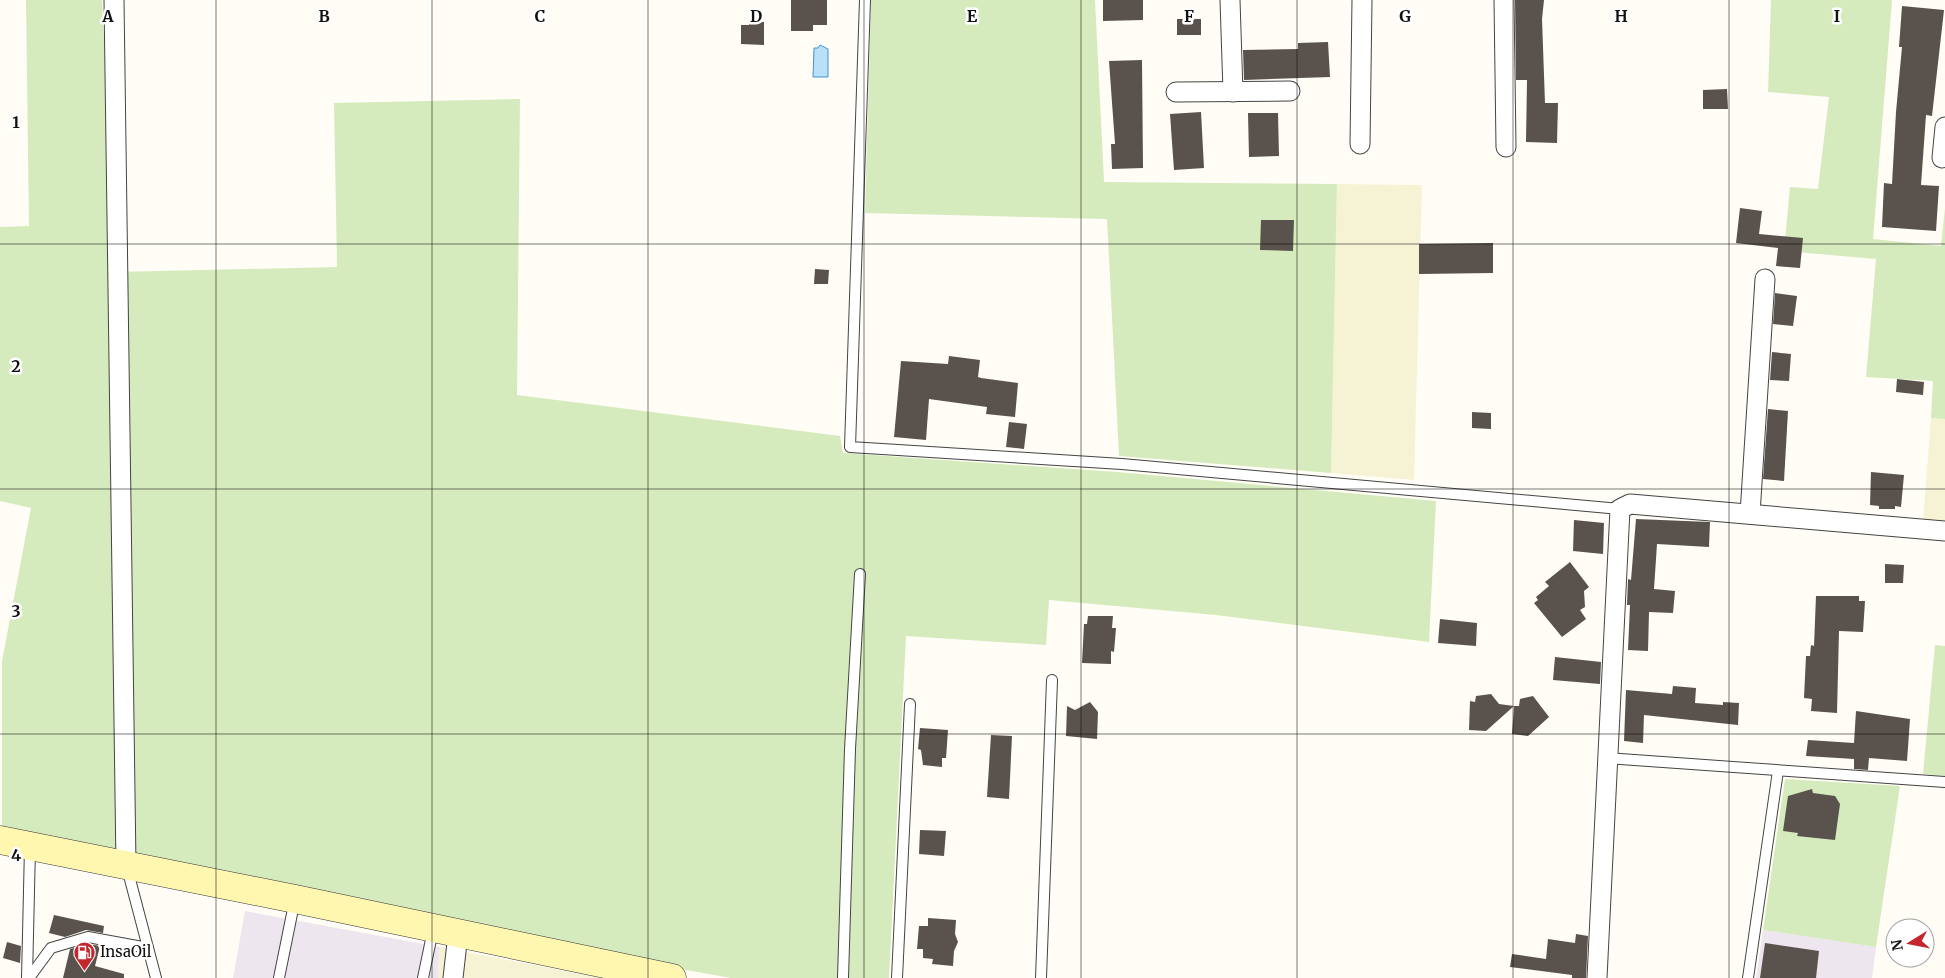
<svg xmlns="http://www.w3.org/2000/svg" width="1945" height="978" font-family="Merriweather,serif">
	<rect width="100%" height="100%" fill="#fffdf5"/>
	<g fill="#eee6ef">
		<polygon points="245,911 440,947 438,978 233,978"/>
		<polygon points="1763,930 1876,947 1872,978 1756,978"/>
	</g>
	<g fill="#f6f3d4">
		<polygon points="1337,184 1422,185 1414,480 1331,473"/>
		<polygon points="1931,418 1945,419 1945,522 1923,520"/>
		<polygon points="440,947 602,978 438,978"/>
	</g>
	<g fill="#d5ebbd">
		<polygon points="26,0 102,0 116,272 337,267 334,103 520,99 517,395 840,436 843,453 1117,472 1436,501 1429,642 1216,615 1049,600 1046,645 906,636 889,978 731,978 658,965 2,826 2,661 31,508 0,501 0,227 29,226"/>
		<polygon points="871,0 1095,0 1104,182 1337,184 1331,473 1119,456 1107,219 865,213"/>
		<polygon points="1771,0 1892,0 1873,239 1941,246 1945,208 1945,419 1931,418 1933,381 1866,377 1876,259 1784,251 1790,187 1818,189 1829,97 1768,92"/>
		<polygon points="1935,645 1945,646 1945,776 1923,774"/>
		<polygon points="1785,779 1900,786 1876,947 1763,930"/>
	</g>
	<polygon fill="#b9e0f7" stroke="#3f96cf" points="820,45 828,49 828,77 813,77 814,48 818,48"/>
	<g fill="#5a524d">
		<polygon points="791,0 827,0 827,25 813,25 813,31 791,31"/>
		<polygon points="1103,0 1143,0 1143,20 1103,21"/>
		<polygon points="1515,0 1544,0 1542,19 1545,103 1558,103 1557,143 1526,142 1527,80 1516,80"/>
		<polygon points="1902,6 1944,10 1932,116 1926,115 1921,185 1939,186 1936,231 1882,227 1884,183 1892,184 1896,112 1902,47 1899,47"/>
		<rect x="1177" y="19" width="24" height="16"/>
		<polygon points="749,22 764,22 764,45 741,44 741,25 749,25"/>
		<polygon points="1328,42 1330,77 1244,80 1243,50 1298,49 1298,43"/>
		<polygon points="1142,60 1143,168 1112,169 1111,144 1115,144 1109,61"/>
		<polygon points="1727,89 1728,109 1703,109 1703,90"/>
		<polygon points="1201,112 1204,168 1174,170 1170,114"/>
		<polygon points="1248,113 1278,113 1279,156 1249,157"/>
		<polygon points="1740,208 1762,211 1759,234 1803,238 1800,268 1776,266 1778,248 1736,243"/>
		<polygon points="1261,220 1294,220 1293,251 1260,250"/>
		<polygon points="1493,243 1493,273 1419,274 1419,244"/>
		<polygon points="815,269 829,270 828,284 814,284"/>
		<polygon points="1775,293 1797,296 1793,326 1773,324"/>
		<polygon points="1772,352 1791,354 1789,381 1770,380"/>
		<polygon points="949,356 980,360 978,377 981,378 1018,383 1015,417 986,414 987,407 929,399 926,440 894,437 901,361 948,364"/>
		<polygon points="1897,379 1924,382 1923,395 1896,392"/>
		<polygon points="1768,409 1788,411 1784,481 1763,479"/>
		<polygon points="1472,412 1491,413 1491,429 1472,428"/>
		<polygon points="1009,422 1027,424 1024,449 1006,447"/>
		<polygon points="1871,472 1904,475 1901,507 1895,506 1895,509 1879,509 1879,506 1870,505"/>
		<polygon points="1636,519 1710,522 1709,547 1657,544 1654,589 1675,591 1673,613 1649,612 1648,651 1628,650 1630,605 1627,605 1628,579 1631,580"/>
		<polygon points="1574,520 1604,523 1603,554 1573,551"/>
		<polygon points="1570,562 1589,587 1584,591 1585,607 1580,610 1586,619 1562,637 1534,603 1538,600 1536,597 1549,586 1545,582"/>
		<polygon points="1885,564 1904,565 1903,583 1885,583"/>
		<polygon points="1816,596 1859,596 1859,601 1865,601 1863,632 1839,631 1837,713 1811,711 1812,699 1804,698 1806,656 1810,656 1811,645 1814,646"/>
		<polygon points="1088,616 1113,616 1112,628 1116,628 1114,652 1111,651 1111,664 1082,663 1084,624 1087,624"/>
		<polygon points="1440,619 1477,623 1476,646 1438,643"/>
		<polygon points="1555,657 1601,662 1600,684 1553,680"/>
		<polygon points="1673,686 1696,688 1695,703 1723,705 1723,702 1739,703 1738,725 1644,715 1643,743 1624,741 1626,690 1672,694"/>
		<polygon points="1491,694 1499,704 1514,706 1486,731 1469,730 1470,701 1475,702 1476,696"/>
		<polygon points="1533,696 1549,717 1528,736 1512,734 1514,706 1519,706 1520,699"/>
		<polygon points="1090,702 1098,712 1097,739 1066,736 1067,706 1075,710"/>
		<polygon points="1856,711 1910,719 1907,761 1869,758 1868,770 1854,769 1854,759 1806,756 1808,740 1854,743"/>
		<polygon points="920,728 948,730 946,758 942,758 942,767 923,765 921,750 918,749"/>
		<polygon points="991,735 1012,736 1009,799 987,797"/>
		<polygon points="1812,789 1813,793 1835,796 1840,804 1835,840 1797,836 1798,833 1783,831 1788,796"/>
		<polygon points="920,830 946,831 944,856 919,854"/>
		<polygon points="54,915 104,926 103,933 86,930 65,937 49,933"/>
		<polygon points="928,918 956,920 955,934 958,942 954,951 953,966 932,964 933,959 923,958 923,949 917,949 919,926 928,926"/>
		<polygon points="1576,934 1588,936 1586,978 1572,978 1572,975 1510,967 1512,954 1546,959 1548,939 1575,943"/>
		<polygon points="7,942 21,946 20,963 3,958"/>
		<polygon points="1765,943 1819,951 1816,978 1760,978"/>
		<polygon points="88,944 100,946 95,966 124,974 124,978 63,978 70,949"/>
	</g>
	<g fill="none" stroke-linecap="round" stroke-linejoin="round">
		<defs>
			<g id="lane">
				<polyline points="865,0 850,447 1122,464 1620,509"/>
				<polyline points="1606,758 1945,782"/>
				<polyline points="127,868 156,978"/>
				<polyline points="27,978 30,847"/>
				<polyline points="29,978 51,948 88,937 148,948"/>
				<polyline points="279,978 295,899"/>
				<polyline points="423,978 433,930"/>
				<polyline points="843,978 850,749 860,574"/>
				<polyline points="897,978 910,704"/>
				<polyline points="1041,978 1052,680"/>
				<polyline points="1748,978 1778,771"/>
			</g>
			<g id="street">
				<polyline points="114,0 126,866"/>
				<polyline points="1230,0 1233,92"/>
				<polyline points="1504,0 1506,147"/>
				<polyline points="1176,92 1290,91"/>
				<polyline points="1360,144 1362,0"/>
				<polyline points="1942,158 1945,127"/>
				<polyline points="1750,514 1765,279"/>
				<polyline points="453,978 458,934"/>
				<polyline points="1597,978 1620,509 1630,504 1945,531"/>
			</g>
			<polyline id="secondary" points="0,840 295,899 672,978"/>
		</defs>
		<use href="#lane" stroke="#444" stroke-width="12"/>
		<use href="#street" stroke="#444" stroke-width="21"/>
		<use href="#secondary" stroke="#333" stroke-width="29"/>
		<use href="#lane" stroke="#fff" stroke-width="10"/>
		<use href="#street" stroke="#fff" stroke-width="19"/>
		<use href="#secondary" stroke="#fff6b0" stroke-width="28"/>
	</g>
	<path fill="none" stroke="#111" stroke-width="1" stroke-opacity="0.55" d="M216 0V978M432 0V978M648 0V978M864 0V978M1081 0V978M1297 0V978M1513 0V978M1729 0V978M0 244H1945M0 489H1945M0 734H1945"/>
	<defs>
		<symbol id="fuel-pin" viewBox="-11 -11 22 30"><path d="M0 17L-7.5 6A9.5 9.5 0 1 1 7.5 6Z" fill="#c4262e" stroke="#fff"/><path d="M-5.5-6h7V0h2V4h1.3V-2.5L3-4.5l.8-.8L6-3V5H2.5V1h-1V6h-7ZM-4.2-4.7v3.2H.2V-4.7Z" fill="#fff"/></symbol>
	</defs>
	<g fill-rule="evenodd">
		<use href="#fuel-pin" x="72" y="940" width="25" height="34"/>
	</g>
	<g text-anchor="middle" stroke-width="5" stroke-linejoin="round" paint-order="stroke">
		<g font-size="15" fill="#111" stroke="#fff" text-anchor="start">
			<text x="100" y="957">InsaOil</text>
		</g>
	</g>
	<g font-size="16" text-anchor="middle" font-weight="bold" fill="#111" stroke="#fff" stroke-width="5" stroke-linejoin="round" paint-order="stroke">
		<text x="108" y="22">A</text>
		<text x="324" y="22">B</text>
		<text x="540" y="22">C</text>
		<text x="756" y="22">D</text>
		<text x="972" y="22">E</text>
		<text x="1189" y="22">F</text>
		<text x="1405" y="22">G</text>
		<text x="1621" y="22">H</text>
		<text x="1837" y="22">I</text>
		<text x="16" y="128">1</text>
		<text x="16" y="372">2</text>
		<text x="16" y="617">3</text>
		<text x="16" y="861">4</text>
	</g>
	<g transform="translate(1910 943) rotate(260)"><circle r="24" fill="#ffffff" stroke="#a0a0a0"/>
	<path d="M0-4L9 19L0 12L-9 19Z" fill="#c4262e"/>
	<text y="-8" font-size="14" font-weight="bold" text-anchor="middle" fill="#111111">N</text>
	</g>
</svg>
